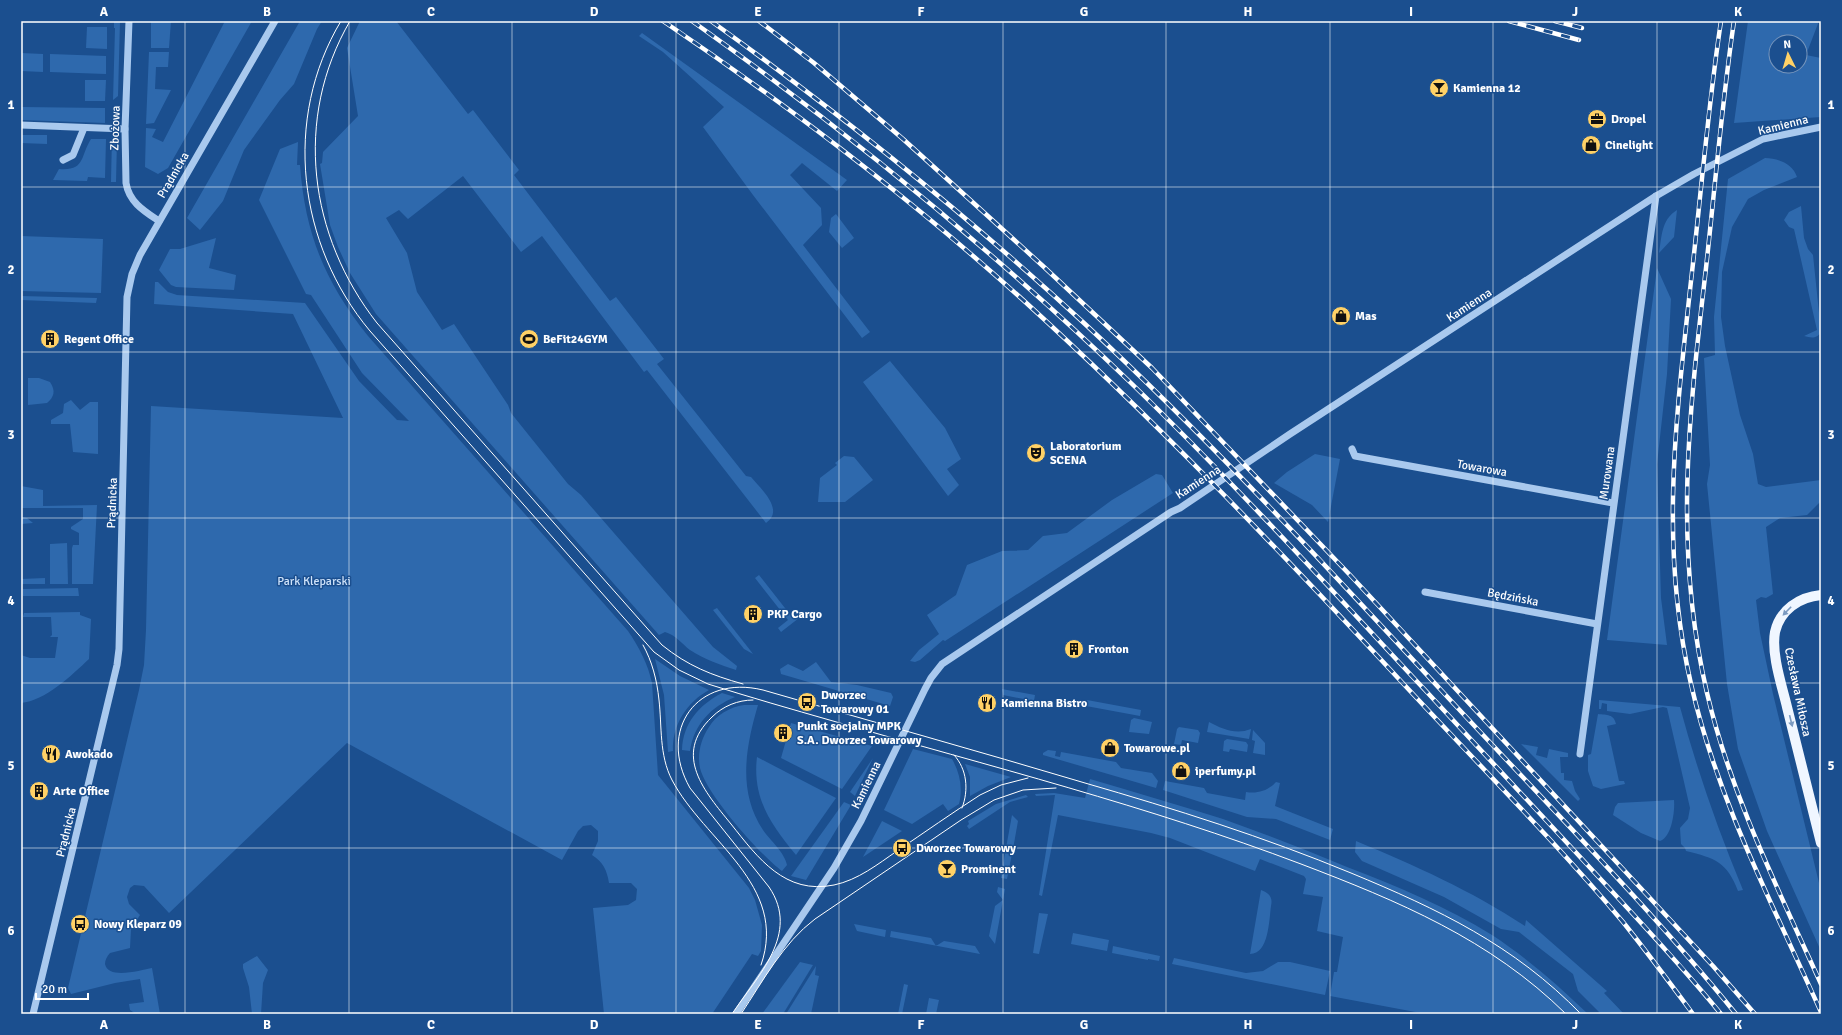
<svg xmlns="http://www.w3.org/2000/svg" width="1842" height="1035" font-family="Signika,sans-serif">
	<rect width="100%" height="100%" fill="#1b4f8f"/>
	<g fill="#2e69ad" fill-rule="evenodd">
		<polygon points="114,21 120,21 118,96 113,100 115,28 114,28"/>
		<polygon points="151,21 171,21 169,48 151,48"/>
		<polygon points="225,21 252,21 168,168 158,174 145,167 146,128 156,129 152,137 163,142"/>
		<polygon points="300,21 322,21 317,29 294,84 280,100 244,150 223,201 200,230 187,218"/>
		<path d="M360 21H396L468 114 473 110 519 170 514 175 610 301 616 297 664 359 657 364 746 476 751 477C761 489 785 510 766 523L647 370 644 372 542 236 521 252 463 176 408 219 399 210 386 218 407 253 417 292 442 330 454 324 508 405 511 413 568 484 581 495 713 647 737 666 736 670C720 665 704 659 690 650 682 644 676 635 665 632L659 635 376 314 350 273 338 247 330 225 320 164 322 163 323 152 358 116 347 48Z"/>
		<path d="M1748 21H1819L1806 55 1821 58V117L1734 123ZM1776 42H1800V66H1776Z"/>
		<polygon points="87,27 107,27 107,49 86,48"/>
		<polygon points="642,33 847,180 837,191 802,163 790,175 821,208 822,225 803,245 870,332 862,338 753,195 703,127 724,107 663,52 639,36"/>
		<polygon points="149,52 169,52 168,67 156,67 155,89 171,90 154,123 146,124"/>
		<polygon points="21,53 43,54 43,72 21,71"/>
		<polygon points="50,54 106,56 106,74 50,72"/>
		<polygon points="85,80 106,80 105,101 85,101"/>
		<polygon points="21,107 105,108 105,123 21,120"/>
		<polygon points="21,135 47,135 47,144 21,143"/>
		<polygon points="112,135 117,140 116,182 111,182"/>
		<path d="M91 139H106L105 178 88 177 87 181 53 180 59 169C86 171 80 156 91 139Z"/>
		<path d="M298 142 297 165H300C305 234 325 282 368 336L628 631C639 647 648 664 652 683L658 775 749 888 755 900 762 925 761 951 758 956 752 954 712 1014H604L593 908 628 905 636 900 637 889 631 883H609C607 870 603 862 592 855L598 841V831L591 825 583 826 578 831 562 860 347 743 169 913 144 886 134 885 130 888 127 897 129 904 140 915 131 929 130 948 110 953C107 956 105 960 105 964 108 980 141 970 152 968L160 1014H136L130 1010 129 1004 144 1002 140 979 115 983 71 994 68 988 139 690 144 665 146 630 151 406 343 418 293 314 154 304 155 282H158L168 292 177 295 305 303 359 381 397 420 409 421 362 373 311 295 306 294 259 200 280 149Z"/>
		<path d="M1765 158C1778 158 1793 164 1797 177L1764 190 1748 199 1732 227 1722 272 1721 317 1725 346 1740 415 1753 454 1758 484 1766 487 1821 480V501L1807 515 1780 518 1766 527 1773 594 1766 598 1761 597 1756 600 1760 633 1773 694 1821 891V951L1767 831 1738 749 1727 684 1707 484 1710 465 1704 358 1715 355 1714 317 1728 179Z"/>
		<path d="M1801 206 1804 238 1808 249 1813 255 1821 332C1817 339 1811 338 1804 336L1817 330 1794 229 1789 227 1784 220 1789 212Z"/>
		<path d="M1677 210 1674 237 1659 253C1662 236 1661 220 1677 210Z"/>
		<polygon points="836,214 854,238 842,248 829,232 831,218"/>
		<polygon points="21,236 103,239 101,293 21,291"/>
		<polygon points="216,238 209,268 236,275 234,290 176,287 171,285 159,270 170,249 180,249"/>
		<polygon points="1657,268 1671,299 1667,374 1657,464 1661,598 1667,645 1607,640"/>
		<polygon points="21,296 97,298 96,303 21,300"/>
		<polygon points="890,361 945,428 961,459 947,469 959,485 948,496 863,382"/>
		<path d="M28 378H39L50 382C56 391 54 397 47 403L28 405Z"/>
		<polygon points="71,400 80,410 90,402 98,402 98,454 73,452 70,424 51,424 51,420 63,413 64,404"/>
		<polygon points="1315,454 1340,459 1328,522 1312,505 1274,483 1287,472"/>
		<polygon points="844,456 854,457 873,480 845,502 818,502 820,478 837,465 835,463"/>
		<polygon points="1156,474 1162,475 1173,493 945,641 943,640 920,660 915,662 910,661 919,650 939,634 927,615 956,595 967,565 1002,551 1028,550 1043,536 1067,533 1112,500"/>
		<polygon points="21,486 43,490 43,506 97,505 93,584 72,584 72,548 73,545 79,545 79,533 71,529 71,527 83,519 83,508 21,508"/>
		<polygon points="21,517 27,518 33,523 21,524"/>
		<polygon points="67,543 68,584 50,584 50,544"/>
		<polygon points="759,575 792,617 799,612 801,615 799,618 781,632 778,628 788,620 755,578"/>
		<polygon points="45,578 45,584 21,584 21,579"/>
		<polygon points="78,588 79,596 23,596 23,589"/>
		<polygon points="717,608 750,650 753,654 744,649 713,610"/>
		<path d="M80 612V615L91 619 89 659C72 675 45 701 21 703V655L30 658H55L58 637H50L52 635 51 617H23L24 613Z"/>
		<path d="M655 659 680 676 709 690C687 702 672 725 673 751L668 752 664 695Z"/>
		<polygon points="816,662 831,682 857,685 891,693 893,697 890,706 781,674 780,669 788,664 803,671"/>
		<polygon points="1002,689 1035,695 1034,701 1003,695"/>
		<path d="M722 693 735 697C711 707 694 724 690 751L682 750C683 723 699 705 722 693Z"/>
		<polygon points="1087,700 1141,710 1140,716 1086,706"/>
		<path d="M1599 700 1680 707C1697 770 1718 830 1743 890L1738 891C1727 862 1715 858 1686 851L1685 848 1681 844 1680 828 1688 819 1690 808 1667 708 1663 707 1630 714 1607 711V704L1602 703 1601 709H1599Z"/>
		<path d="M744 705H758C746 746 737 791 763 830 770 840 785 853 787 865L782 871C760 855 706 794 700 768 697 754 701 739 709 727 716 715 730 707 744 705Z"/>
		<path d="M1598 714C1607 715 1614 714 1616 724L1607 726 1619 781H1624L1625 784 1601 789 1593 786 1588 771V755L1591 754Z"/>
		<polygon points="1134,718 1152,722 1149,734 1129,732 1131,720"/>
		<path d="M1209 722C1222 729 1236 735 1251 729L1249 739 1207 732Z"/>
		<polygon points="791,723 872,746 842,789 781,758"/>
		<polygon points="1179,727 1198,730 1200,733 1198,743 1182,740 1181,745 1174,744 1177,729"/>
		<polygon points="1253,730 1265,743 1265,755 1253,753 1255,741 1252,740"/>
		<polygon points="1227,739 1246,742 1248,745 1247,752 1230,749 1229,752 1223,751 1224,741"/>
		<polygon points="1521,744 1538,747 1536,755 1547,758 1549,749 1568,753 1568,757 1560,757 1561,773 1564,773 1564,780 1572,781 1575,791 1580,799 1578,801"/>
		<path d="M913 749 952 759C960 773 963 788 959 804L948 811 943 804 912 824 884 810Z"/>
		<polygon points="1048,750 1056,751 1055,756 1060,757 1061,752 1116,762 1121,768 1152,773 1158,781 1156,788 1043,755 1043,753"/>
		<path d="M757 757 836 798 796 855C771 825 752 798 757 757Z"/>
		<polygon points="873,758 855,796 850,792"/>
		<polygon points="965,764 1011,777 988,786 970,796 970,777"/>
		<path d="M1090 779C1134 792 1179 805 1223 819 1265 834 1306 850 1347 867 1397 886 1447 907 1492 935 1527 958 1558 985 1588 1014H1426L1330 996 1334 972H1337L1343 937 1317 931 1323 897 1303 894 1306 879 1304 876 1260 859 1255 871 1170 838 1151 833 1058 815 1042 896 1039 895 1055 795 1036 796 1035 794 1054 793 1085 798Z"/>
		<path d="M1165 781 1204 788 1207 793 1245 800 1246 792C1257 794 1268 791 1276 782L1280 783 1275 806 1333 829 1330 840 1276 819 1247 817 1163 790Z"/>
		<polygon points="1026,795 1028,797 1010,802 969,829 967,826 969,824 968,821 996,804"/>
		<path d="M1674 800C1675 810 1672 837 1660 841L1641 833 1613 815 1615 807 1618 803Z"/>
		<polygon points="844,802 851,805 806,880 791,876"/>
		<polygon points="1012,815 1018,821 1013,849 1006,848"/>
		<polygon points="882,821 902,831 863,857"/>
		<path d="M1356 841C1416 866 1470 890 1525 926L1526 920 1607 991 1604 993 1624 1014H1601L1578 991 1573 974 1519 932 1501 929 1444 897 1362 861 1355 852Z"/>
		<polygon points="1005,853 1012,854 1007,879 1001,878"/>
		<polygon points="998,887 1005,889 995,944 989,936 995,906 1003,900 997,892"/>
		<path d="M1261 890C1269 893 1273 897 1271 906 1269 920 1269 954 1250 954Z"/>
		<polygon points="1039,913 1048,914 1039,954 1033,953"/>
		<polygon points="854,924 886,930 885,937 857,931"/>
		<polygon points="891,931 931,938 936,946 944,941 975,946 980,954 890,937"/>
		<polygon points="1073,933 1109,940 1107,951 1071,944"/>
		<polygon points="1113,946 1160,956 1159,961 1148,959 1148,960 1112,953"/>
		<polygon points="257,956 268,970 263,983 261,1014 252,1014 249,987 243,968 243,964"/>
		<polygon points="1174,958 1246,973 1263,971 1278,962 1290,962 1330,971 1325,995 1172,964"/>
		<polygon points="800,962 813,965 783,1014 762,1014"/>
		<polygon points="816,966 815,975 819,976 811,1014 786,1014"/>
		<polygon points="904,984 908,985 902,1014 898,1014"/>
		<polygon points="929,998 939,1000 936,1014 926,1014"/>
	</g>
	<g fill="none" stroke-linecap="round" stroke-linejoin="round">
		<g stroke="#a9c9ee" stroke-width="7">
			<path d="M129 21 125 129 126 183C129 202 144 211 159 221"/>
			<polyline points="21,125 125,129"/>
			<polyline points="63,160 73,155 84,128"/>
			<polyline points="1352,449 1355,456 1613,503"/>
			<polyline points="1425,592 1597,624"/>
			<polyline points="1580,754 1656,196"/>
			<polyline points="33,1014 117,665 119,649 127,297 132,274 140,255 275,21"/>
			<polyline points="736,1014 834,868 861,821 925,689 931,678 942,664 1171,512 1180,508 1290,434 1656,196 1694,174 1763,139 1821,127"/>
		</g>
		<path stroke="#f0f6ff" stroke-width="10" d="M1821 595C1799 597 1780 610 1775 632 1771 654 1782 686 1787 707 1798 752 1810 798 1821 843"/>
		<g stroke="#fff" stroke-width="1">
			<path d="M341 21C282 119 298 245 370 331L654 652 679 670 708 684C749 697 791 709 833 721 989 766 1148 806 1301 864 1398 901 1490 939 1566 1014"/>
			<path d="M350 21C293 119 309 236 377 323L662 645C688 666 711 675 743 684"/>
			<path d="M643 645C652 661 657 680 659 700 662 726 659 755 672 780 704 841 789 885 761 965"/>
			<path d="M753 700C738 700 723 706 712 717 672 755 705 792 731 824 758 858 785 895 834 885 858 880 878 864 897 851 925 832 952 813 980 795L1001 785 1028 778"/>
			<path d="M954 755C967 769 969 790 962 808"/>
			<path d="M732 1014C757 976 801 934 769 887L690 788C657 730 697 674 763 690 870 721 978 751 1085 783 1175 809 1264 837 1351 873 1438 909 1514 945 1581 1014"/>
			<path d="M741 1014C763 981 783 943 815 919L961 820 994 800 1023 790 1056 788"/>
		</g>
		<defs>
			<g id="rail">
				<path d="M663 21C789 106 910 198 1022 299 1154 419 1277 548 1398 678 1473 759 1552 838 1623 922 1647 952 1670 983 1693 1014"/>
				<path d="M692 21C847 131 994 251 1131 383 1232 481 1328 586 1425 690 1477 746 1529 802 1582 859 1629 910 1677 960 1721 1014"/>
				<path d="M711 21C842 115 967 215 1085 324 1210 440 1325 565 1441 690 1540 797 1644 901 1736 1014"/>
				<polyline points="759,21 814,63 903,139 1044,267 1152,368 1350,575 1713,966 1755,1014"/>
				<polyline points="1509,21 1579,40"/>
				<polyline points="1555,21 1582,28"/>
				<path d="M1721 21C1708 107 1701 194 1691 281 1676 419 1659 546 1691 684 1717 799 1773 905 1821 1012"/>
				<path d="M1734 21C1722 103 1715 186 1706 268 1689 414 1673 547 1707 693 1731 795 1778 889 1821 984"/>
			</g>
		</defs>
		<use href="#rail" stroke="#fff" stroke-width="4.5"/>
		<use href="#rail" stroke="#1b4f8f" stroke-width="3" stroke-dasharray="9" stroke-linecap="butt"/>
	</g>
	<defs><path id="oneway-solid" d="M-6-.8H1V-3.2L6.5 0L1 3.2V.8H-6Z"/></defs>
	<g fill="#7b9ac1">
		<use href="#oneway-solid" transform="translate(1787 611) rotate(134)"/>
		<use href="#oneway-solid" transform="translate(1791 721) rotate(76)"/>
	</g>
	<path fill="none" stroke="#fff" stroke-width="1" stroke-opacity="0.55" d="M185 21V1014M349 21V1014M512 21V1014M676 21V1014M839 21V1014M1003 21V1014M1166 21V1014M1330 21V1014M1493 21V1014M1657 21V1014M21 187H1821M21 352H1821M21 518H1821M21 683H1821M21 848H1821"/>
	<defs>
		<symbol id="bar-disc" viewBox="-11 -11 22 22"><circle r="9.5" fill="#ffd166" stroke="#1b4f8f"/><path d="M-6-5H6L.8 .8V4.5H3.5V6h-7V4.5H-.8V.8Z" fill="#111"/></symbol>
		<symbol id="office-disc" viewBox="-11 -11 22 22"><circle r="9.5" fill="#ffd166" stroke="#1b4f8f"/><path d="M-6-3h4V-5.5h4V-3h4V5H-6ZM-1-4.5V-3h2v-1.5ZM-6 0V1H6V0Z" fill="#111"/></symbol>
		<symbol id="shop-disc" viewBox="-11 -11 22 22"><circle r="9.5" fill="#ffd166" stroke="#1b4f8f"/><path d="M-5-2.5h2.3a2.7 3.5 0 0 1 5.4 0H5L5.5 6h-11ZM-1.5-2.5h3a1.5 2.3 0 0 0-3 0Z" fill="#111"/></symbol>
		<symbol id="building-disc" viewBox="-11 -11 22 22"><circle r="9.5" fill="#ffd166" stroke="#1b4f8f"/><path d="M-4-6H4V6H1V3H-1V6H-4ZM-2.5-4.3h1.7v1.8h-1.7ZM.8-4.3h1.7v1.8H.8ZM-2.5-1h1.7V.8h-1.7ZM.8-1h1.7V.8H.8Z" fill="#111"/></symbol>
		<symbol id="stadium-disc" viewBox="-11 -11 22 22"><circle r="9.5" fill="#ffd166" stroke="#1b4f8f"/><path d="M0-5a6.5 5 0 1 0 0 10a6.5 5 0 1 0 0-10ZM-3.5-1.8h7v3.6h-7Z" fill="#111"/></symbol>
		<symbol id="theatre-disc" viewBox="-11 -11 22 22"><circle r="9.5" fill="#ffd166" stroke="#1b4f8f"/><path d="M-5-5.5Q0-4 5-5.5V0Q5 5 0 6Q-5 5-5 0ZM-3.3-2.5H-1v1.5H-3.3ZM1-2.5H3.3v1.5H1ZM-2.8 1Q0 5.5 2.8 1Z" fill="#111"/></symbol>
		<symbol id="bus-disc" viewBox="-11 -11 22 22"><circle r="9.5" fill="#ffd166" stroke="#1b4f8f"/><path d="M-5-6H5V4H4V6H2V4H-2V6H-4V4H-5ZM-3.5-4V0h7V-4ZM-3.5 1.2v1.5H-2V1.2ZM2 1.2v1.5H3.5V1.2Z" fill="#111"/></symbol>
		<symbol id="restaurant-disc" viewBox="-11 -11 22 22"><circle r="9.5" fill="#ffd166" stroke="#1b4f8f"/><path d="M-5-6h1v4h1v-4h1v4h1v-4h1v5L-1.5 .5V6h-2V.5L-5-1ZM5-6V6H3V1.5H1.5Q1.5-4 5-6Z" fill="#111"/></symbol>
	</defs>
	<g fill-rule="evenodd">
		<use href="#bar-disc" x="1428" y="77" width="22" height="22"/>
		<use href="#office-disc" x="1586" y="108" width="22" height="22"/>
		<use href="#shop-disc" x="1580" y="134" width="22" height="22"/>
		<use href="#shop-disc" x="1330" y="305" width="22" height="22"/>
		<use href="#building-disc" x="39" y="328" width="22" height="22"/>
		<use href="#stadium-disc" x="518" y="328" width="22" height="22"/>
		<use href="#theatre-disc" x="1025" y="442" width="22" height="22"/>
		<use href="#building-disc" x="742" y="603" width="22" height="22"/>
		<use href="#building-disc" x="1063" y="638" width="22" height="22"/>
		<use href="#bus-disc" x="796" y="691" width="22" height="22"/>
		<use href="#restaurant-disc" x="976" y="692" width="22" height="22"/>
		<use href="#building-disc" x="772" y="722" width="22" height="22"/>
		<use href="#shop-disc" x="1099" y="737" width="22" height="22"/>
		<use href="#restaurant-disc" x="40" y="743" width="22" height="22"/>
		<use href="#shop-disc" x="1170" y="760" width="22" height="22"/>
		<use href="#building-disc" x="28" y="780" width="22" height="22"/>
		<use href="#bus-disc" x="891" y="837" width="22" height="22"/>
		<use href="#bar-disc" x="936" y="858" width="22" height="22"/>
		<use href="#bus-disc" x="69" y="913" width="22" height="22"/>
	</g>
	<g text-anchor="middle" stroke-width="3" stroke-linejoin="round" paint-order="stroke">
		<g font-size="12" font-weight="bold" fill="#fff" stroke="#1b4f8f" text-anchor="start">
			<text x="1453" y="92">Kamienna 12</text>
			<text x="1611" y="123">Dropel</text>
			<text x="1605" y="149">Cinelight</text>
			<text x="1355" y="320">Mas</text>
			<text x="64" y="343">Regent Office</text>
			<text x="543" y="343">BeFit24GYM</text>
			<text x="1050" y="450">Laboratorium<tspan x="1050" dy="14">SCENA</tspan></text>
			<text x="767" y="618">PKP Cargo</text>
			<text x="1088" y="653">Fronton</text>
			<text x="821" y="699">Dworzec<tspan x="821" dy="14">Towarowy 01</tspan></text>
			<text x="1001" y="707">Kamienna Bistro</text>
			<text x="797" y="730">Punkt socjalny MPK<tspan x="797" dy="14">S.A. Dworzec Towarowy</tspan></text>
			<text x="1124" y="752">Towarowe.pl</text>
			<text x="65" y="758">Awokado</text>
			<text x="1195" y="775">iperfumy.pl</text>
			<text x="53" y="795">Arte Office</text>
			<text x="916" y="852">Dworzec Towarowy</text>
			<text x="961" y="873">Prominent</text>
			<text x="94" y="928">Nowy Kleparz 09</text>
		</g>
		<g font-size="12" fill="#fff" stroke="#1b4f8f">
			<text transform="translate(1783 125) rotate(-14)" y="4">Kamienna</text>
			<text transform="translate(115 128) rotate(-88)" y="4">Zbożowa</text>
			<text transform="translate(173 175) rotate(-60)" y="4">Prądnicka</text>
			<text transform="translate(1469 305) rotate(-33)" y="4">Kamienna</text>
			<text transform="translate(1482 468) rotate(10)" y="4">Towarowa</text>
			<text transform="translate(1607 473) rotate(-82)" y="4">Murowana</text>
			<text transform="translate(1198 482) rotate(-33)" y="4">Kamienna</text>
			<text transform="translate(112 503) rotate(-88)" y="4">Prądnicka</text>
			<text transform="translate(1513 597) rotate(11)" y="4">Będzińska</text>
			<text transform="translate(1798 692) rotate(78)" y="4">Czesława Miłosza</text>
			<text transform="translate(866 785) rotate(-64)" y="4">Kamienna</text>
			<text transform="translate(66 832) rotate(-76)" y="4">Prądnicka</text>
		</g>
		<g font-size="12" fill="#cfe3fa" stroke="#1b4f8f">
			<text x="314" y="585">Park Kleparski</text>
		</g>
	</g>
	<rect width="1842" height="1035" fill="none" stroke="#1b4f8f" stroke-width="44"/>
	<g transform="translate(1788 54) rotate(355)"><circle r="19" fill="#1b4f8f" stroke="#7695bc"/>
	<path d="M0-3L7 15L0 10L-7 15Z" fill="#ffd166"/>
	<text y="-6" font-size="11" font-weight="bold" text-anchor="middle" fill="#ffffff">N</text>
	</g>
	<path d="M36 993v6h52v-6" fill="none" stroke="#ffffff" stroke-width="2"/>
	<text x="42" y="993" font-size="12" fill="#ffffff" stroke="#1b4f8f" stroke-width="3" paint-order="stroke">20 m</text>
	<rect x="22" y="22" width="1798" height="991" fill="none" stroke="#fff" stroke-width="1.5"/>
	<g font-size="13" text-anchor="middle" font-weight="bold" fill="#fff">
		<text x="104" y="16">A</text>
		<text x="267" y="16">B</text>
		<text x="431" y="16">C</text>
		<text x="594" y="16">D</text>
		<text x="758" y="16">E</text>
		<text x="921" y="16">F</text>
		<text x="1084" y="16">G</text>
		<text x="1248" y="16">H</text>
		<text x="1411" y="16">I</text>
		<text x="1575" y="16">J</text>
		<text x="1738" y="16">K</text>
		<text x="11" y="109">1</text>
		<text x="1831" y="109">1</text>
		<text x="11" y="274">2</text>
		<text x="1831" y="274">2</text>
		<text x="11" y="439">3</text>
		<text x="1831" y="439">3</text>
		<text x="11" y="605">4</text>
		<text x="1831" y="605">4</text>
		<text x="11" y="770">5</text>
		<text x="1831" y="770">5</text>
		<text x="11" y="935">6</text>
		<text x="1831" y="935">6</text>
		<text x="104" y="1029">A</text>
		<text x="267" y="1029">B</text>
		<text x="431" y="1029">C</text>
		<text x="594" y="1029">D</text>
		<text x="758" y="1029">E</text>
		<text x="921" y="1029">F</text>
		<text x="1084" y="1029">G</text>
		<text x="1248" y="1029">H</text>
		<text x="1411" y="1029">I</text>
		<text x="1575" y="1029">J</text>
		<text x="1738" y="1029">K</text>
	</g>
</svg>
